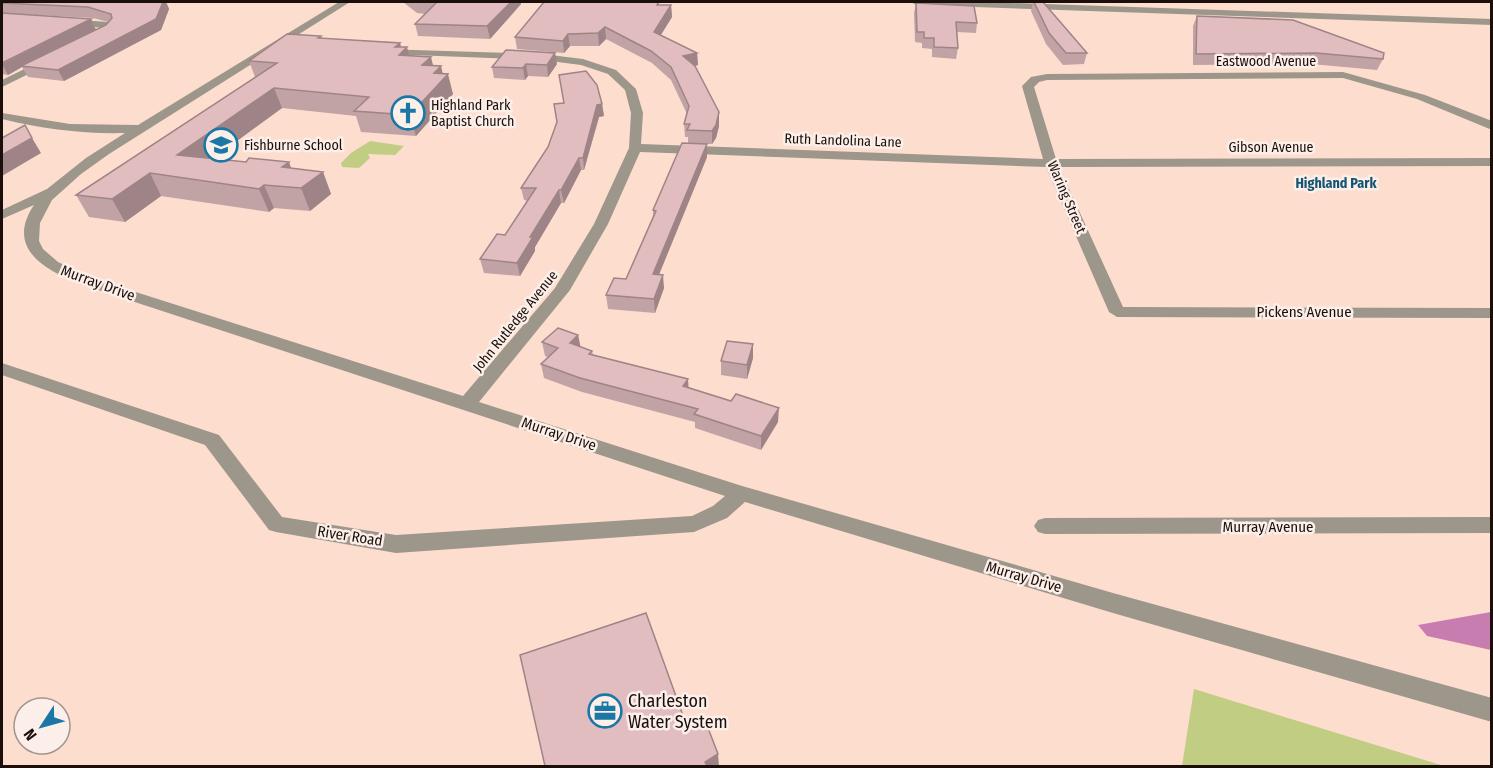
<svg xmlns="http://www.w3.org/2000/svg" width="1493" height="768" font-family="'Fira Sans Condensed',sans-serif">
	<rect width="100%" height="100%" fill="#fdddce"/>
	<g fill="#c1cd83">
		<polygon points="370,141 404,146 395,155 368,154 370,158 359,168 342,167 341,163 351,153"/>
		<polygon points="1194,689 1444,766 1182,766"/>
	</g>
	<polygon fill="#c87db1" points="1491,612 1491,650 1427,636 1418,625"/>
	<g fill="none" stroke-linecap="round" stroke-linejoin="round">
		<g fill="#9d968b" fill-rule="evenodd">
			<path d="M339 2H350L109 154 81 174 52 200 40 223 39 241 43 249 58 262 98 280 463 396 555 288 594 224 629 148 631 113 625 90 608 74 581 65 542 60 385 54 380 51 381 49 542 54 583 59 616 70 636 89 643 113 641 144 1043 159 1022 86 1031 77 1047 74 1343 72 1425 95 1492 121V130L1417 99 1343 78 1047 80 1039 82 1034 87 1056 159 1492 158V166L1059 167 1123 307 1492 308V318L1117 317 1109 312 1046 167 640 152 608 224 570 290 479 402 742 486 1113 593 1492 698V722L1113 613 745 502 727 518 694 532 396 553 276 532 269 530 205 445 2 375V363L219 435 282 517 396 535 692 516 713 506 725 496 86 286C51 273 3 251 34 205L2 219V210L47 189 86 158 125 133C83 134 42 129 2 119V113L70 124 138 125Z"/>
			<polygon points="911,2 983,2 1492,19 1492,25 916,5"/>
			<polygon points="68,19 108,22 113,25 113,30 94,41 89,38 103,28 65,24 63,22"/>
			<polygon points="45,59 50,62 49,64 2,87 2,80"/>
			<polygon points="1492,517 1492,533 1045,534 1038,532 1034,526 1038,520 1045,518"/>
		</g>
	</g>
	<g fill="#c2a3a5" fill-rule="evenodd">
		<path d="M2 2H166L169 9 161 30 64 81 28 77 22 67 8 75 2 74ZM17 14 93 18 108 22 106 25 96 30 91 19Z"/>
		<polygon points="403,2 521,2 521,4 490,39 418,36 415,24 426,14 417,13"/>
		<polygon points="1033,2 1087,53 1084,64 1063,65 1046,44 1031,11"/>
		<polygon points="916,3 977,23 976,33 957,32 958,48 956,59 932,57 932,49 922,48 922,43 915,42 914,13"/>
		<polygon points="660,5 671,5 672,17 661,35 697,53 698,65 695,66 719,126 716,138 712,144 688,144 688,137 685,137 684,124 687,114 671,80 652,63 606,39 599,46 570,46 564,53 517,49 515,37"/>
		<polygon points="1197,16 1383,59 1377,70 1311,64 1193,65 1193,26"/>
		<polygon points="321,36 322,38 400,43 401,47 409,56 433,66 442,74 453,94 416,136 361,132 356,116 282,108 213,158 323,172 331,194 310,211 274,208 269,212 161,196 125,222 89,217 76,195 255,77 249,61"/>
		<polygon points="506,50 557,64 548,77 528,76 525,80 494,78 492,67"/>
		<polygon points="602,104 604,116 599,117 584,170 581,170 564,203 561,203 535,247 535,251 520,276 484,273 480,259 505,235 528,201 524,200 521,188 548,147 557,123"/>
		<polygon points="707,144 707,157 659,274 664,288 655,313 608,309 606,295 626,279 653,216 653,210"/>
		<polygon points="578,335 580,347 592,351 593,355 688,379 688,387 778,422 761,450 695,428 695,422 582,392 544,378 541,364 548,357 545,356 542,342"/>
		<polygon points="753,344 753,358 747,379 721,375 721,361"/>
	</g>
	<g fill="#9e8486">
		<polygon points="163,2 166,2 169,9 161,30 64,81 58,70"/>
		<polygon points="511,2 521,2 521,4 490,39 487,26"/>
		<polygon points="671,5 672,17 655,44 654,32"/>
		<polygon points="91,19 96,30 21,66 22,67 8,75 2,64"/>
		<polygon points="605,27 606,39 599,46 598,33"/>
		<polygon points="568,34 570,46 564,53 563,41"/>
		<polygon points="400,43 402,52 407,47 412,67 404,75 395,47"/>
		<polygon points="555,53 557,64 548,77 547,65"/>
		<polygon points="697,53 698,65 684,69 683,56"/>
		<polygon points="431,57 435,73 441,66 444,79 448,74 453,94 416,136 410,115 422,65"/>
		<polygon points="526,64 528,76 525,80 523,68"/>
		<polygon points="274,88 282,108 188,177 177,155"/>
		<polygon points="602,104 604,116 599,117 584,170 583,158 597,105"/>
		<polygon points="719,112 719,126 716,138 712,144 712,131"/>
		<polygon points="32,138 41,153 2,176 2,155"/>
		<polygon points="707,144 707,157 654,287 653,274"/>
		<polygon points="579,158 581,170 564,203 561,190"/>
		<polygon points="289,162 297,185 282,167"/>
		<polygon points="323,172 331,194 310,211 301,188"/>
		<polygon points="150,173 161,196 125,222 112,199"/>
		<polygon points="264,185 274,208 269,212 259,189"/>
		<polygon points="559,190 561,203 535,247 535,251 520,276 517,263 530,237"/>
		<polygon points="663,275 664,288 655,313 654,299"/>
		<polygon points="578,335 581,349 570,343"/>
		<polygon points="753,344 753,358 747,379 747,365"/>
		<polygon points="688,379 689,393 683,386"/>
		<polygon points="779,408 778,422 761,450 761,436"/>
		<polygon points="718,754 719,766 705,766 705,762"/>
	</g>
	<g fill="#e1bdc0" stroke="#9e8486" stroke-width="1.5">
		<polygon points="2,2 163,2 156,19 58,70 21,66 106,25 112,18 111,14 88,7 2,3"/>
		<polygon points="422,2 511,2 487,26 415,24 437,2"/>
		<polygon points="544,2 659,2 657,5 671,5 654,32 697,53 683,56 695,66 719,112 716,125 712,131 687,130 690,124 684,124 689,106 671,67 651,51 605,27 598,33 568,34 563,41 515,37"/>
		<polygon points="1034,2 1043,2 1087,53 1066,53 1049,33"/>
		<polygon points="916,3 974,6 977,23 956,22 958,48 934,47 934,38 924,38 924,32 917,32"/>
		<polygon points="2,13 91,19 2,63"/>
		<polygon points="1197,16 1293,20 1384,53 1383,59 1316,53 1196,54"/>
		<polygon points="287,34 321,36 318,38 400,43 395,47 407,47 399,55 431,57 422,65 441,66 434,73 448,74 410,115 354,111 369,97 274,88 177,155 246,162 249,158 289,162 282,167 323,172 301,188 264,185 259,189 150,173 112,199 76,195 277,63 249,61"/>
		<polygon points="506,50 555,53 547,65 526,64 523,68 492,67"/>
		<polygon points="586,71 597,85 602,104 597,105 583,158 579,158 561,190 559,190 530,237 533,237 517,263 480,259 497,234 505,235 536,188 521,188 548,147 557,122 554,104 564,103 559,75"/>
		<polygon points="25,125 32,138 2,155 2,138"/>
		<polygon points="682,143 707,144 653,274 663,275 654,299 606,295 614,278 626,279 656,211 653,210"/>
		<polygon points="558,328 578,335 570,343 592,351 589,354 688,379 683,386 731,401 736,394 779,408 761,436 694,414 698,409 580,378 541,364 558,348 542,342"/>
		<polygon points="727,341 753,344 747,365 721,361"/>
		<polygon points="646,613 686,724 703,715 718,754 705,762 707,766 545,766 520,655"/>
	</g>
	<defs>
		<symbol id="church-ring" viewBox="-11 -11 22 22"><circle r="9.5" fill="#fcefe9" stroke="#1b78a6" stroke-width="1.5"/><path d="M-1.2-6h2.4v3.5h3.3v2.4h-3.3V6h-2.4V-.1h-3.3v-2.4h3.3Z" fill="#1b78a6"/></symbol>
		<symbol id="school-ring" viewBox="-11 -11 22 22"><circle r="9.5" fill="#fcefe9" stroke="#1b78a6" stroke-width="1.5"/><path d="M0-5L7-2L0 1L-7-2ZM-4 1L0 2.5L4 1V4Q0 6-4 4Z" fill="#1b78a6"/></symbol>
		<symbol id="office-ring" viewBox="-11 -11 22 22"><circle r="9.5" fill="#fcefe9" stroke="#1b78a6" stroke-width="1.5"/><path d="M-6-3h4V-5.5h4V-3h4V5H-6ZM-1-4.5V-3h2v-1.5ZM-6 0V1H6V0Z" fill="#1b78a6"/></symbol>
	</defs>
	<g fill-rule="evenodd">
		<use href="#church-ring" x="389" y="94" width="38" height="38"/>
		<use href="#school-ring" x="202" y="126" width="38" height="38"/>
		<use href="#office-ring" x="586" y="692" width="38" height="38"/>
	</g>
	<g text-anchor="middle" stroke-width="5" stroke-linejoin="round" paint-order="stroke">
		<g font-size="14" fill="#1a0f0a" stroke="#fcefe9">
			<text x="1266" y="66">Eastwood Avenue</text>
			<text transform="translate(843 140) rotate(2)" y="5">Ruth Landolina Lane</text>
			<text x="1271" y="152">Gibson Avenue</text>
			<text transform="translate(1067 197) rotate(67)" y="5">Waring Street</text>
			<text transform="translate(515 321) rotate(-51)" y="5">John Rutledge Avenue</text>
		</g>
		<g font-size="14" fill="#1a0f0a" stroke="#fcefe9" text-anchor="start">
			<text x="431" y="110">Highland Park<tspan x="431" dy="16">Baptist Church</tspan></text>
			<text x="244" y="150">Fishburne School</text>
		</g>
		<g font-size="14" font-weight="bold" fill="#165473" stroke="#fcefe9">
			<text x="1336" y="188">Highland Park</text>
		</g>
		<g font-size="15" fill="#1a0f0a" stroke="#fcefe9">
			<text transform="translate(98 283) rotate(20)" y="5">Murray Drive</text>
			<text x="1304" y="317">Pickens Avenue</text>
			<text transform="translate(559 434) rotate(18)" y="5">Murray Drive</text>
			<text x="1268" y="532">Murray Avenue</text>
			<text transform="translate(350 536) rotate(9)" y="5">River Road</text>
			<text transform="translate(1024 577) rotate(16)" y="5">Murray Drive</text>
		</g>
		<g font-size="18" fill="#1a0f0a" stroke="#fcefe9" text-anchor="start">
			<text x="628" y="707">Charleston<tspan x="628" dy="21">Water System</tspan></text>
		</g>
	</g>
	<rect width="1493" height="768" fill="none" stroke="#1a0f0a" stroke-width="6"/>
	<g transform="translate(42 726) rotate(234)"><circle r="28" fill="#fcefe9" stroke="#a29590" stroke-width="1.5"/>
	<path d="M0-4.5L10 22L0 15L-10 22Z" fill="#1b78a6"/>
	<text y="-9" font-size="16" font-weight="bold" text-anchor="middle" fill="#1a0f0a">N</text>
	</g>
</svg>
